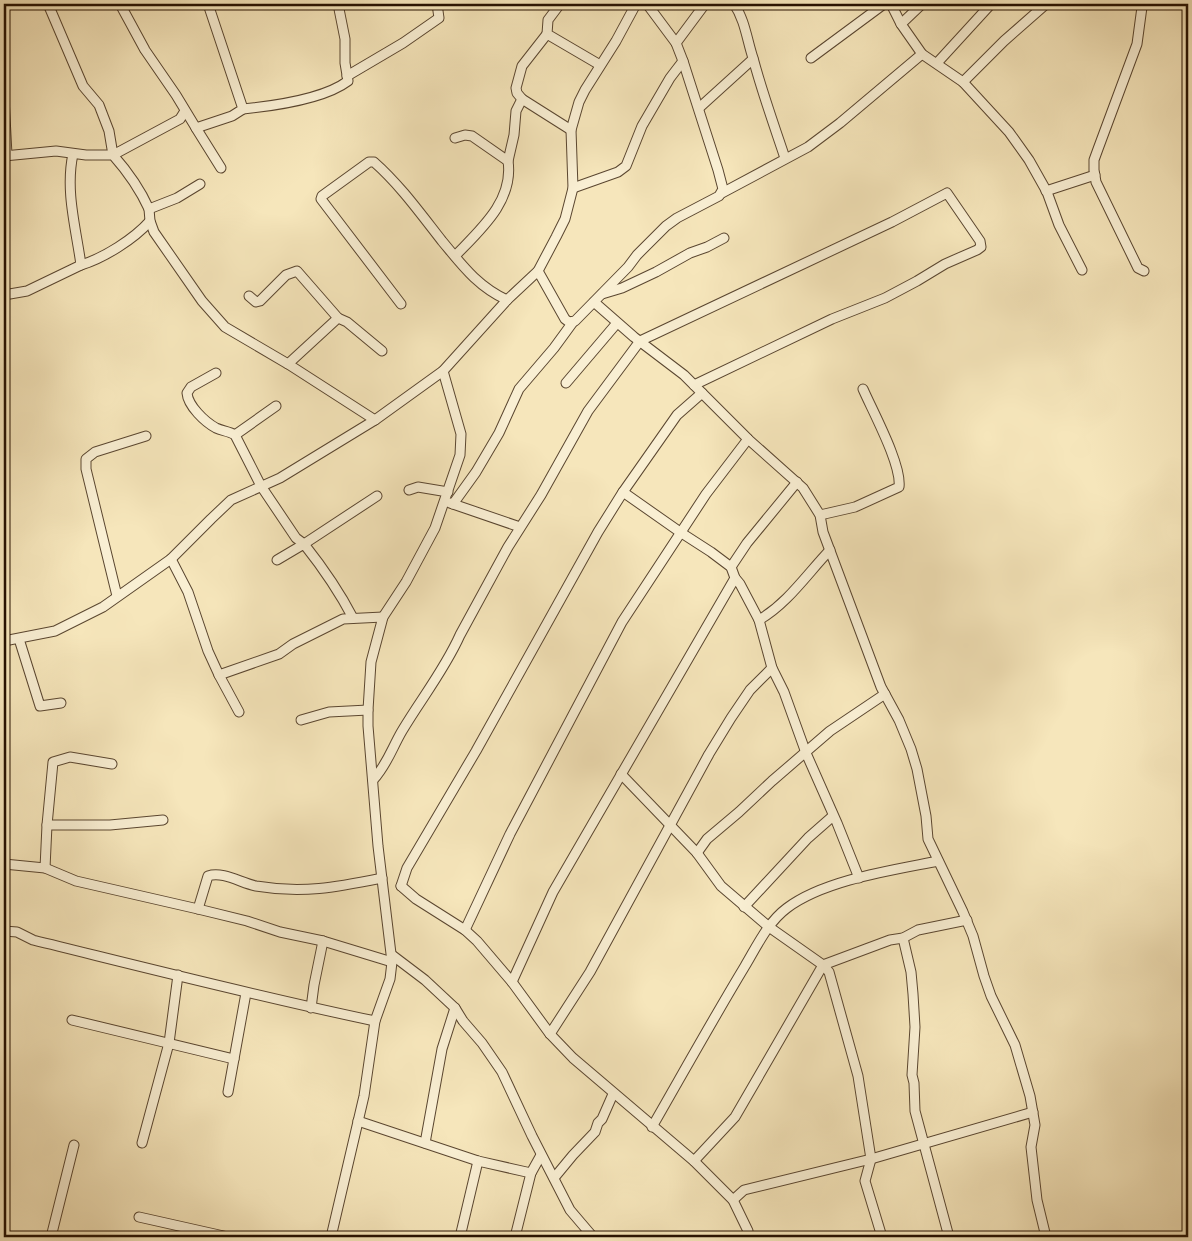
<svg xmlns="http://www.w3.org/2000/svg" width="1192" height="1241" font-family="'Sorts Mill Goudy',serif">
	<rect width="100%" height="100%" fill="#f6e6bb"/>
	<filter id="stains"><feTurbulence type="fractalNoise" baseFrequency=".004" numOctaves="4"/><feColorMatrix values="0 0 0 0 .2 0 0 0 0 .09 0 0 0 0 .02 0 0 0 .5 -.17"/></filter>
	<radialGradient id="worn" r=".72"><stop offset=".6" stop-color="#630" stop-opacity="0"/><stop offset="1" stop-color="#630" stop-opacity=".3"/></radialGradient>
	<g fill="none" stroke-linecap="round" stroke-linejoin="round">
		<defs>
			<g id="minor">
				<polyline points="48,4 83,86 99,105 109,131 113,155 180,119 185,111"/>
				<polyline points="120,4 145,50 176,95 196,128 232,116 243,109 208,4"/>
				<polyline points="560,4 548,20 547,34 600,65"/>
				<path d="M734 4C745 20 747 40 753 58 762 92 774 125 785 158"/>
				<polyline points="891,4 901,24 922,54 963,82 1009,132 1029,160 1047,192 1059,225 1082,270"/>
				<polyline points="1141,4 1142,7 1137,44 1098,149 1094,160 1094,170 1096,182 1138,268 1144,271"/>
				<polyline points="901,24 922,4"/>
				<polyline points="676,43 705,4"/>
				<polyline points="811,58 884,4"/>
				<polyline points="937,63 991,4"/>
				<polyline points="347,76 403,43 439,18 437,4"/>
				<polyline points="963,82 1004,41 1046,4"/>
				<polyline points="4,97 7,155"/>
				<polyline points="522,99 571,130"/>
				<polyline points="699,108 753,59"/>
				<path d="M243 109C273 106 324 99 348 81L345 63V39L338 4"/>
				<polyline points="196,128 221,168"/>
				<polyline points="455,138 465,135 472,136 508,161 514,135 516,111 522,99 517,93 516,88 522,66 547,34"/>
				<path d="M4 156 56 151 86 155H113C128 172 140 189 149 209L177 198 200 184"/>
				<polyline points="573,188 618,172 626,166 642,126 670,78 683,61"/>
				<polyline points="1046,191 1095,175"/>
				<polyline points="722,193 808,147 840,123 922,54"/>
				<polyline points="149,209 150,221 154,232 202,301 225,327 288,364 375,420"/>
				<path d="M455 256C480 230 514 201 508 161"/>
				<path d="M81 265C104 258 134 239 150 221"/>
				<polyline points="538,271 565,319 569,322 575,321 628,267 637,255 666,226 677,218 719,196 723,189 718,170 683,61 676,43 647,4"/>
				<polyline points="602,294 622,288 656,272 690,253 707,247 724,238"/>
				<path d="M4 295 27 291 81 265C76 228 65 191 73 154"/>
				<polyline points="249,296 256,302 260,301 286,275 297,271 338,318"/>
				<polyline points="594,302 634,337 684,375 748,439 803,488 820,515 823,532 881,687 899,720 911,749 917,769 926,816 928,839 963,912 973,936 984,976 991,996 1015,1045 1030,1096 1035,1125 1031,1147 1037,1200 1046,1237"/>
				<path d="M401 304 321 199 322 196 369 162H374C400 185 420 213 442 241 462 265 477 286 507 300"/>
				<polyline points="288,364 338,318 347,322 382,351"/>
				<path d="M216 373 191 387 187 393C188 406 205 422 216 428 222 431 229 431 235 435L261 486 296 538 304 544 377 496"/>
				<polyline points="566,383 617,323"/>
				<polyline points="235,435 276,406"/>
				<polyline points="409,490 418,487 448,492"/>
				<polyline points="623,492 680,532 711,552 731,567 735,578 740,584 759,620 772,668 784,692 806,753 837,823 859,878"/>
				<polyline points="450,503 520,527"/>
				<polyline points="453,504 476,472 499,433 519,389 554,348 573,322"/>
				<path d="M820 515 855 507 899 487C902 465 873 412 863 389"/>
				<polyline points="171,559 188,592 208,651 219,675 239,712"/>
				<path d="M277 560 304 544C323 568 339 591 353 618"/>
				<polyline points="731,567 747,543 797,482"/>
				<polyline points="117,596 86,469 86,459 95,452 146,436"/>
				<path d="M759 620C788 603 807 574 830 550"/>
				<polyline points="19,639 40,706 61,703"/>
				<polyline points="4,641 55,631 103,607 171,559 211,519 231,500 280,478 375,420 443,371 507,300 538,271 556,237 565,219 573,188 571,130 579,102 585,90 616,41 636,4"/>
				<polyline points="219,675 279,654 293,644 343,619 383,617"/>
				<polyline points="301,720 329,712 368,710"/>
				<polyline points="621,774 697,853 721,886 769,927 823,965 829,972 858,1076 871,1159 865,1181 882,1237"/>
				<path d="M373 780C387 765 392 748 402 731 421 699 445 669 460 635L508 547 541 495 588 411 640 341 892 222 947 193 980 241 981 247 977 250 945 264 917 281 885 298 832 319 694 385"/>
				<polyline points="47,825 110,825 163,820"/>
				<polyline points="697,853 707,839 739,812 772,781 830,731 885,694"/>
				<polyline points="4,864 45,868 76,881 198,909 247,921 280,932 323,941 392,962"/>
				<polyline points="45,868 47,825 53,762 70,757 112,764"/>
				<polyline points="401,886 407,868 476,751 598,532 623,492 677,415 702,393"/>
				<polyline points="401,886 416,899 465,930 477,941 512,982 550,1034 573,1058 694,1161 733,1200 748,1231 746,1237"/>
				<polyline points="744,907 808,838 833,816"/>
				<path d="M198 909 208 876C223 871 241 883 256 886 303 894 337 887 382 878"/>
				<polyline points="465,930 510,834 622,622 706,494 748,439"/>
				<path d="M4 931 17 932 33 940C147 968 260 997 375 1021"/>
				<polyline points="903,938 911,972 913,994 915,1027 912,1075 914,1083 915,1111 949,1237"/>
				<polyline points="392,955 425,980 455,1008 463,1021 482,1043 502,1072 532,1136 570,1210 593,1237"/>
				<polyline points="512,982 553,892 735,578"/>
				<polyline points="311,1008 314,985 323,941"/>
				<polyline points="72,1020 234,1059"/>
				<polyline points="550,1034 590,972 709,754 731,718 750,690 772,668"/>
				<polyline points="228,1092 246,993"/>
				<polyline points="358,1121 478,1161 531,1173"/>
				<path d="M652 1127C683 1073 713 1019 745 966 757 946 768 922 787 908 824 880 893 870 938 861"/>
				<polyline points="142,1143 169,1043 178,975"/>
				<polyline points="425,1143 442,1049 455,1008"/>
				<polyline points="694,1161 735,1117 823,965 890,940 903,938 918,930 967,920"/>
				<polyline points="554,1178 573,1155 595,1132 598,1123 602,1119 613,1094"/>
				<polyline points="733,1200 744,1190 871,1159 1033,1112"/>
				<polyline points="139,1217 228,1237"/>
				<polyline points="51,1237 74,1145"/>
				<polyline points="331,1237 364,1096 375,1021 390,979 392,962 378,846 368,726 368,710 371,662 383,617 406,582 435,528 460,455 461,434 443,371"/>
				<polyline points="460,1237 478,1161"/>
				<polyline points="515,1237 531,1173 541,1155"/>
			</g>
		</defs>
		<use href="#minor" stroke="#5a4630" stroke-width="11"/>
		<use href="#minor" stroke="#f9efd3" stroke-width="9"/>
	</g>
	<rect width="1192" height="1241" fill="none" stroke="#f6e6bb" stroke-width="20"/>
	<rect x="5" y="5" width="1182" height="1231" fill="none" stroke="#261101" stroke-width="2.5"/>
	<rect x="10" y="10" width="1172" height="1221" fill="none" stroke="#261101"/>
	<rect width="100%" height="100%" filter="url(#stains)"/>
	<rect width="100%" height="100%" fill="url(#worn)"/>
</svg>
